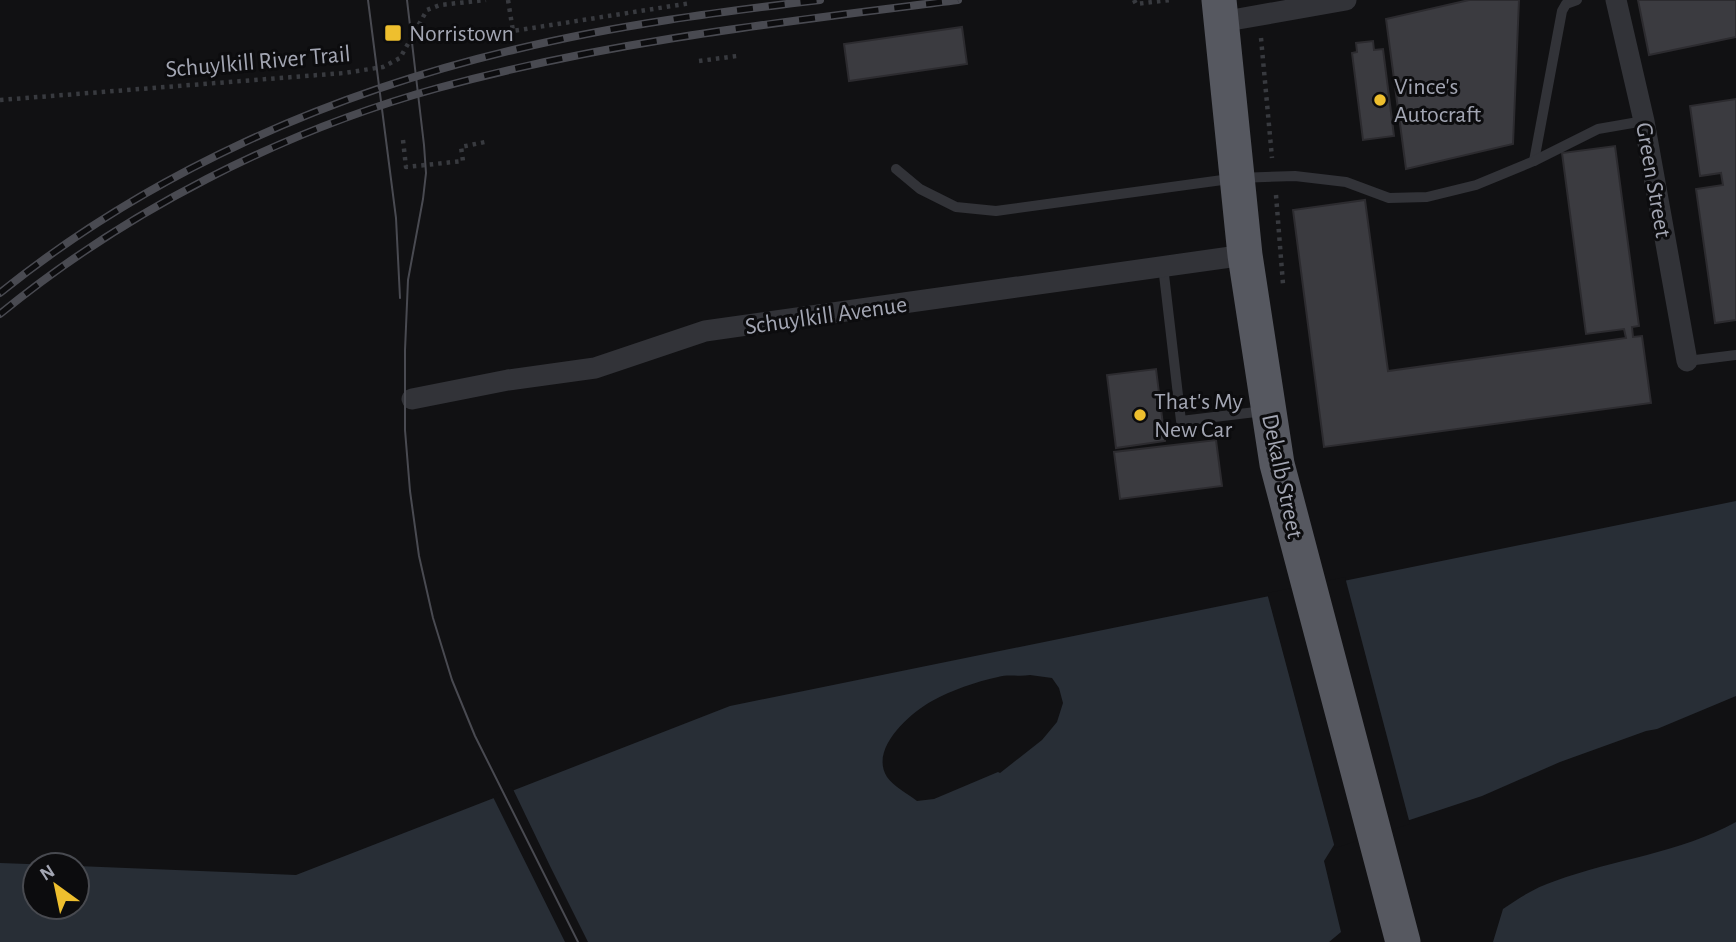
<svg xmlns="http://www.w3.org/2000/svg" width="1736" height="942" font-family="'Alegreya Sans',sans-serif">
	<rect width="100%" height="100%" fill="#111113"/>
	<g fill="#282e36" fill-rule="evenodd">
		<path d="M1736 501V696L1657 729 1646 731 1560 762 1482 796 1334 845 1324 861 1341 932 1329 942H0V863L54 865H35V907H77V866L296 875 730 706ZM1030 675 1052 678 1059 688 1063 703 1057 722 1042 740 1000 773 998 772 934 799 917 801C908 794 893 786 887 777 869 749 910 713 932 701 952 690 975 682 998 677 1008 674 1019 677 1030 675Z"/>
		<path d="M1736 822V942H1493L1503 909C1519 898 1536 887 1555 881 1615 859 1680 853 1736 822Z"/>
	</g>
	<g fill="#111113">
		<polygon points="1345,577 1410,824 1335,848 1267,593"/>
		<polygon points="512,787 550,866 588,942 565,942 492,795"/>
	</g>
	<g fill="#3b3b40" stroke="#2c2b2f" stroke-width="2">
		<polygon points="1469,0 1519,0 1513,144 1406,169 1386,19"/>
		<polygon points="1638,0 1736,0 1736,37 1649,55"/>
		<polygon points="962,27 967,64 849,81 844,44"/>
		<polygon points="1373,41 1374,50 1383,49 1394,136 1363,140 1352,53 1357,52 1356,43"/>
		<polygon points="1736,99 1736,320 1715,323 1696,189 1723,185 1721,173 1700,176 1690,106"/>
		<polygon points="1615,146 1639,326 1632,327 1633,337 1642,336 1651,403 1324,447 1293,210 1365,200 1388,371 1626,338 1624,329 1586,334 1562,153"/>
		<polygon points="1156,369 1165,441 1116,448 1107,375"/>
		<polygon points="1216,440 1222,486 1120,499 1114,452"/>
	</g>
	<g fill="none" stroke-linecap="round" stroke-linejoin="round">
		<g stroke="#383a3f" stroke-width="4.5" stroke-dasharray="3.5 5" stroke-linecap="butt">
			<polyline points="508,0 513,31 691,3"/>
			<polyline points="1134,0 1136,4 1170,0"/>
			<polyline points="1261,38 1272,158"/>
			<polyline points="699,61 737,56"/>
			<polyline points="0,100 344,73 383,67 400,58 427,10 440,5 486,0"/>
			<polyline points="403,140 406,167 463,161 461,147 485,142"/>
			<polyline points="1276,195 1283,284"/>
		</g>
		<g stroke="#323338" stroke-width="10">
			<polyline points="1534,161 1562,11 1566,4 1577,0"/>
			<polyline points="896,169 920,189 956,207 996,211 1237,178 1295,176 1346,182 1389,198 1427,197 1476,185 1534,161 1598,129 1644,121"/>
			<polyline points="1163,266 1181,421 1264,411"/>
			<polyline points="1687,361 1736,355"/>
		</g>
		<g stroke="#323338" stroke-width="21">
			<polyline points="1616,0 1644,121 1687,361"/>
			<polyline points="1221,22 1346,0"/>
			<polyline points="412,399 508,380 595,368 705,331 1245,255"/>
		</g>
		<polyline stroke="#565860" stroke-width="35" points="1219,0 1245,255 1277,464 1403,942"/>
		<g stroke="#494a51" stroke-width="2">
			<polyline points="368,0 396,218 400,298"/>
			<polyline points="407,0 424,145 426,173 423,199 408,280 405,350 405,430 410,491 419,556 433,618 452,680 475,736 578,942"/>
		</g>
		<defs>
			<g id="rail">
				<path d="M0 293C150 172 330 93 517 49 617 25 718 12 820 0"/>
				<path d="M0 314C126 211 280 132 438 88 608 41 783 22 958 0"/>
			</g>
		</defs>
		<use href="#rail" stroke="#494a51" stroke-width="8"/>
		<use href="#rail" stroke="#0c0c0e" stroke-width="5" stroke-dasharray="16" stroke-linecap="butt"/>
	</g>
	<g fill="#eebf2e" stroke="#0c0c0e" stroke-width="2.5">
		<rect x="384" y="24" width="18" height="18" rx="3.5"/>
		<circle cx="1380" cy="100" r="7"/>
		<circle cx="1140" cy="415" r="7"/>
	</g>
	<g text-anchor="middle" stroke-width="6" stroke-linejoin="round" paint-order="stroke">
		<g font-size="24" fill="#a3a6b3" stroke="#0c0c0e" text-anchor="start">
			<text x="409" y="41">Norristown</text>
			<text x="1394" y="94">Vince's<tspan x="1394" dy="28">Autocraft</tspan></text>
			<text x="1154" y="409">That's My<tspan x="1154" dy="28">New Car</tspan></text>
		</g>
		<g font-size="24" fill="#a3a6b3" stroke="#0c0c0e">
			<text transform="translate(258 61) rotate(-5)" y="8">Schuylkill River Trail</text>
			<text transform="translate(1654 180) rotate(80)" y="8">Green Street</text>
			<text transform="translate(826 315) rotate(-8)" y="8">Schuylkill Avenue</text>
			<text transform="translate(1283 476) rotate(78)" y="8">Dekalb Street</text>
		</g>
	</g>
	<g transform="translate(56 886) rotate(327)"><circle r="33" fill="#0c0c0e" stroke="#484a50" stroke-width="2"/>
	<path d="M0-5L12 26L0 18L-12 26Z" fill="#eebf2e"/>
	<text y="-10" font-size="19" font-weight="bold" text-anchor="middle" fill="#a3a6b3">N</text>
	</g>
</svg>
